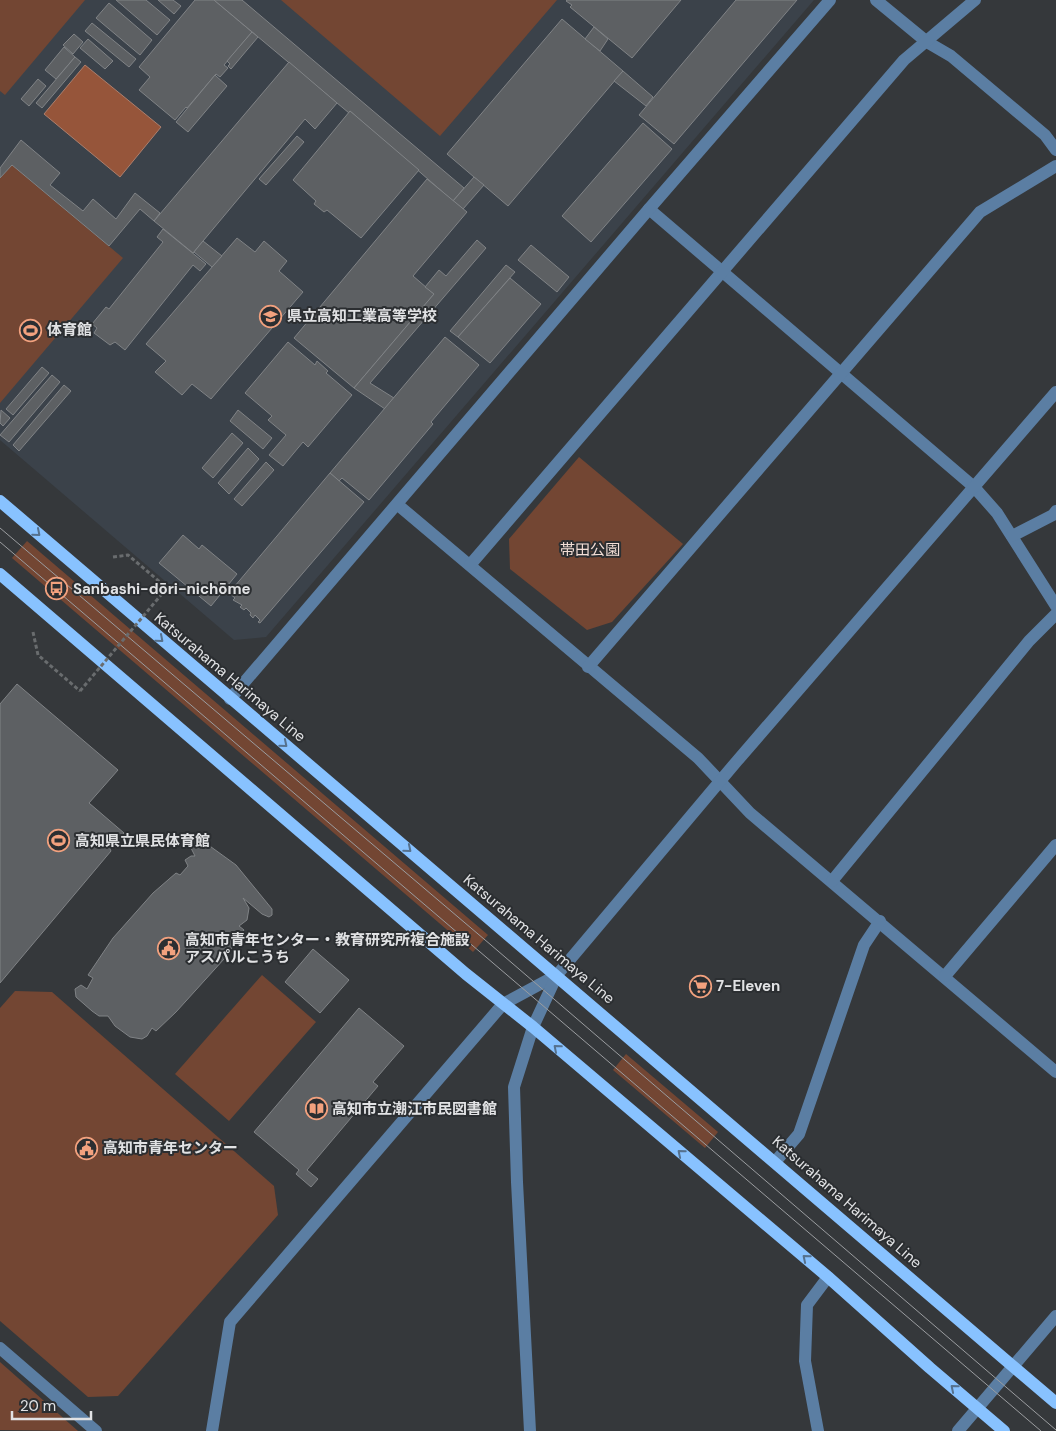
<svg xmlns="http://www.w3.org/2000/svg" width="1056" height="1431" font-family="'DM Sans','Noto Sans JP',sans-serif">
	<rect width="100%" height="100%" fill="#35383b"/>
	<polygon fill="#3b424a" points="0,0 814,0 266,637 234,640 0,440"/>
	<g fill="#734633">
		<polygon points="0,0 85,0 5,95 0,91"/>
		<polygon points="281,0 557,0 440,136"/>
		<polygon points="12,165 123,258 0,403 0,178"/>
		<polygon points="579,457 683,544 612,622 587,630 510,569 509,539"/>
		<polygon points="27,541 488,935 473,952 12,558"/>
		<polygon points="262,975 316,1022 229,1121 175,1074"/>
		<polygon points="15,991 52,992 274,1186 278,1215 118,1396 88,1397 0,1321 0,1008"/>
		<polygon points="626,1054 718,1132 705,1148 613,1070"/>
		<polygon points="0,1362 78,1431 0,1430"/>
	</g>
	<polygon fill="#96553a" stroke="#ac7f6d" points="85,65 161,127 120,177 44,114"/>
	<g fill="#5d6063" stroke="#808386">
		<polygon points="116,0 146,0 170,20 157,35"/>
		<polygon points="158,0 173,0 181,6 174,14"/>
		<polygon points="195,0 214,0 252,32 224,65 228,68 220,77 216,74 187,108 186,107 175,120 139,90 150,77 139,67"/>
		<polygon points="214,0 242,0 464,188 453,201 350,111 349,113"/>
		<polygon points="567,0 681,0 632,58 570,7 572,5 566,1"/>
		<polygon points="736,0 797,0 674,144 639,115"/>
		<polygon points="109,3 152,40 140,55 96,18"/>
		<polygon points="562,19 623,71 508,206 447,154"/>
		<polygon points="92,23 136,59 129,67 85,31"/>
		<polygon points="594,27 608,39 600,51 585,39"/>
		<polygon points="252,32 258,37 231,69 228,66 230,64 227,61"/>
		<polygon points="74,34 83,42 73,54 63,45"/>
		<polygon points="88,39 113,61 105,69 80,48"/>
		<polygon points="64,47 75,57 56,79 45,70"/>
		<polygon points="75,57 81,62 42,108 36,103"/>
		<polygon points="289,62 337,103 315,129 305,119 193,253 154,221"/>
		<polygon points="623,71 653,97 646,106 614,81"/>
		<polygon points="215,75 227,86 188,132 176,122"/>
		<polygon points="38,79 46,86 29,106 21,99"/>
		<polygon points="350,111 419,170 361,238 327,210 324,212 314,204 316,201 293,180"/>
		<polygon points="643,123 672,149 591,242 562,216"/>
		<polygon points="297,136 304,142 266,185 259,179"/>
		<polygon points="21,140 60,173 50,185 83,211 93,199 116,219 135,193 160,213 154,221 140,209 109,246 12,165 0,178 0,168"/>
		<polygon points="474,177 484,185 463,209 453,201"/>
		<polygon points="427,179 467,212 413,276 434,294 354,388 294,338"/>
		<polygon points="163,229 206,264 200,271 193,265 125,350 115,342 110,345 94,333 97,328 92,324 106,307 109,309 163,242 157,237"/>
		<polygon points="237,238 255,252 264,241 287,261 279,271 303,292 211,399 192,384 182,395 155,372 166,361 146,344"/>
		<polygon points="477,240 486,248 370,383 394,398 385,409 354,388 434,294 425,287 439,270 446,276"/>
		<polygon points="203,241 222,256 212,267 194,252"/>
		<polygon points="531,245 569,277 557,292 518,260"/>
		<polygon points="506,265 515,272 458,337 450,331"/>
		<polygon points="510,278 541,304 490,363 458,337"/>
		<polygon points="445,337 479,365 431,422 433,424 369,500 342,478 339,481 330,473"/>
		<polygon points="288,342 315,365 317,361 328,371 326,373 352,395 308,447 303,442 283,466 269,455 286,435 268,420 272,416 245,393"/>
		<polygon points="42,367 49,373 13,415 6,409"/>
		<polygon points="52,375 60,382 9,442 0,435"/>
		<polygon points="64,385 71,391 19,451 13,445"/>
		<polygon points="1,410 10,418 3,426 0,423"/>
		<polygon points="238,410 272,438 263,449 230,421"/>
		<polygon points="232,433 243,443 213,478 202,468"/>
		<polygon points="248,448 259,459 229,494 218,483"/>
		<polygon points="266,462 274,470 242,506 234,499"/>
		<polygon points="330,473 364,502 260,623 258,622 260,620 255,615 253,618 250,615 251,613 246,608 244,610 240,607 242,605 233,600 235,598 229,593"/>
		<polygon points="183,535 199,549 202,545 237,574 211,606 159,563"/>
		<polygon points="17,684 118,770 89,803 124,833 110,849 111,851 0,983 0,704"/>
		<polygon points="193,840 200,840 207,844 236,865 272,909 272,915 269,917 262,914 243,898 249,908 247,920 239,926 244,930 224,959 176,1012 156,1031 152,1028 147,1036 142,1039 130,1037 115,1026 108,1016 99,1016 92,1011 76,997 75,989 81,985 87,989 93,978 88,975 113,938 153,893 176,873 180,875 188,866 185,860 191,856 195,856 191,848"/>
		<polygon points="313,949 349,980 320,1013 285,982"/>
		<polygon points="359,1008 404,1046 373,1082 378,1086 307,1170 318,1179 311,1187 296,1174 299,1170 254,1132"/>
	</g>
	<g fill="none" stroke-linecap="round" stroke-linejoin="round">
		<g stroke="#696c6e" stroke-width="3" stroke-dasharray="4 2.5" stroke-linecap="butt">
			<polyline points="113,557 128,555 167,588"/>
			<polyline points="33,632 38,655 80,691"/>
		</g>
		<g stroke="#5b7ea3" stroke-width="12">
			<polyline points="876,0 927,42 951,56 1045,135 1056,150"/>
			<polyline points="649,209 974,487 997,513 1056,606"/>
			<polyline points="398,505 698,758 750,813 1056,1072"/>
			<polyline points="1012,536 1053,515 1056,511"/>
			<polyline points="470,565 904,60 975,0"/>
			<polyline points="588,667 980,212 1056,166"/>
			<polyline points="230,699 649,209 830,0"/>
			<polyline points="832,881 1029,641 1056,614"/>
			<polyline points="945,976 1056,845"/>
			<polyline points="775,1162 799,1134 864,945 880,921"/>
			<polyline points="0,1348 96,1431"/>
			<polyline points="212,1431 230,1322 503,1004 557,975"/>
			<polyline points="530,1431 517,1182 514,1087 533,1027 557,975 737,761 1056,392"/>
			<polyline points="818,1431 805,1361 807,1305 828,1277"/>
			<polyline points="958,1431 1056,1316"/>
		</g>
		<g stroke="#88c2ff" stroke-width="12">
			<polyline points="0,501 1056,1403"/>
			<polyline points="0,574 466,974 533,1027 828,1277 930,1368 1004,1431"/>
		</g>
		<g stroke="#9b9da0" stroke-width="1">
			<polyline points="0,528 491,945 1056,1430"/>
			<polyline points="0,542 1041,1431"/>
		</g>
		<polyline stroke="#696c6e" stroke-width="3" stroke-dasharray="4 2.5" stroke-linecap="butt" points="80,691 167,588"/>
	</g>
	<defs><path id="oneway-chevron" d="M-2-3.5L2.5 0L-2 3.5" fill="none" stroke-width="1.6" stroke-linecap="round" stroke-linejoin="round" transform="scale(1.25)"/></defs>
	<g stroke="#55718e">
		<use href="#oneway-chevron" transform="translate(37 533) rotate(41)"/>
		<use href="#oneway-chevron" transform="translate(160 639) rotate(41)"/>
		<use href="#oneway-chevron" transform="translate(284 744) rotate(40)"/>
		<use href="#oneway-chevron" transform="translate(408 849) rotate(40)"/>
		<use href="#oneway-chevron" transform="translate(557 1048) rotate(-139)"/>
		<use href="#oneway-chevron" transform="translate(681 1153) rotate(-140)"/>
		<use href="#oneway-chevron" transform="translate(806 1258) rotate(-140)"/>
		<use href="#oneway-chevron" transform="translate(954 1388) rotate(-140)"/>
	</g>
	<defs>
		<symbol id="school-ring" viewBox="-11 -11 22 22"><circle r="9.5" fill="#2b2e31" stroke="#f2a17e" stroke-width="1.5"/><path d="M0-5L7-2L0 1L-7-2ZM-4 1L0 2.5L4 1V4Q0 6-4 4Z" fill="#f2a17e"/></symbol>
		<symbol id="stadium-ring" viewBox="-11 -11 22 22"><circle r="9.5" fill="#2b2e31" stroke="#f2a17e" stroke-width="1.5"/><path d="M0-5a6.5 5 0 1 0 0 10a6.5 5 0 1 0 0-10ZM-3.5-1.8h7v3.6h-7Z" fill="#f2a17e"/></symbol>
		<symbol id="bus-ring" viewBox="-11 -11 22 22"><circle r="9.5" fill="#2b2e31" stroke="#f2a17e" stroke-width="1.5"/><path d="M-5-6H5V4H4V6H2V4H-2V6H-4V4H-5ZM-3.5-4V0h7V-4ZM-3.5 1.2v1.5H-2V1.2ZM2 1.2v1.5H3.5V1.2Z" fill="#f2a17e"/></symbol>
		<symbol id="civic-ring" viewBox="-11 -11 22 22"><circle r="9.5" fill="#2b2e31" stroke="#f2a17e" stroke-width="1.5"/><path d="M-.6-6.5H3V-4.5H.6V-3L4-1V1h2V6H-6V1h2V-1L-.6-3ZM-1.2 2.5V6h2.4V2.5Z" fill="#f2a17e"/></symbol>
		<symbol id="supermarket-ring" viewBox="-11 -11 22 22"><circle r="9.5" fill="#2b2e31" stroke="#f2a17e" stroke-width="1.5"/><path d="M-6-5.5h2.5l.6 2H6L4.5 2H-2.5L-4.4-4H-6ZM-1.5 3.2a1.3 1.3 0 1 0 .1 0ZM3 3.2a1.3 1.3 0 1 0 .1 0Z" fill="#f2a17e"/></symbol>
		<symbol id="library-ring" viewBox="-11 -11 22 22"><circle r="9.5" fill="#2b2e31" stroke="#f2a17e" stroke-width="1.5"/><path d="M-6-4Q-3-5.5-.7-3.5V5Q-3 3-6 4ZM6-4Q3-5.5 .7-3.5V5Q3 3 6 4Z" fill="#f2a17e"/></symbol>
	</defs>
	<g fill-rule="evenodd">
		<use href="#school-ring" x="258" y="304" width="25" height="25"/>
		<use href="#stadium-ring" x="18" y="318" width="25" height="25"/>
		<use href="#bus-ring" x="44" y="576" width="25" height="25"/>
		<use href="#stadium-ring" x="46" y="828" width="25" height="25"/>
		<use href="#civic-ring" x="156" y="936" width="25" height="25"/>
		<use href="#supermarket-ring" x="688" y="974" width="25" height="25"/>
		<use href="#library-ring" x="304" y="1096" width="25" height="25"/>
		<use href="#civic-ring" x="74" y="1136" width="25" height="25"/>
	</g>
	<g text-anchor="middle" stroke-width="4" stroke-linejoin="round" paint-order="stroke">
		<g font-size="15" font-weight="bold" fill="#e1e2e4" stroke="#2b2e31" text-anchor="start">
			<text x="287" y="321">県立高知工業高等学校</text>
			<text x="47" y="335">体育館</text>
			<text x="73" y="594">Sanbashi-dōri-nichōme</text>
			<text x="75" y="846">高知県立県民体育館</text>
			<text x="185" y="945">高知市青年センター・教育研究所複合施設<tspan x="185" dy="17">アスパルこうち</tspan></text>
			<text x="716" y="991">7-Eleven</text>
			<text x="332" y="1114">高知市立潮江市民図書館</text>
			<text x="103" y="1153">高知市青年センター</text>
		</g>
		<g font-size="15" fill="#f3ded6" stroke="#2b2e31">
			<text x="590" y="555">帯田公園</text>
		</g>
		<g font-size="15" fill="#e1e2e4" stroke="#2b2e31">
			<text transform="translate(230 677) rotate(40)" y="5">Katsurahama Harimaya Line</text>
			<text transform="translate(539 939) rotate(40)" y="5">Katsurahama Harimaya Line</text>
			<text transform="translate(847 1202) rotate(41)" y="5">Katsurahama Harimaya Line</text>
		</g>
	</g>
	<path d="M12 1411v8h79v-8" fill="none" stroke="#e1e2e4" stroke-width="2.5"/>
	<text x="20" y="1411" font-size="15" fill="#e1e2e4" stroke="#2b2e31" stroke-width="4" paint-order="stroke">20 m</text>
</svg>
